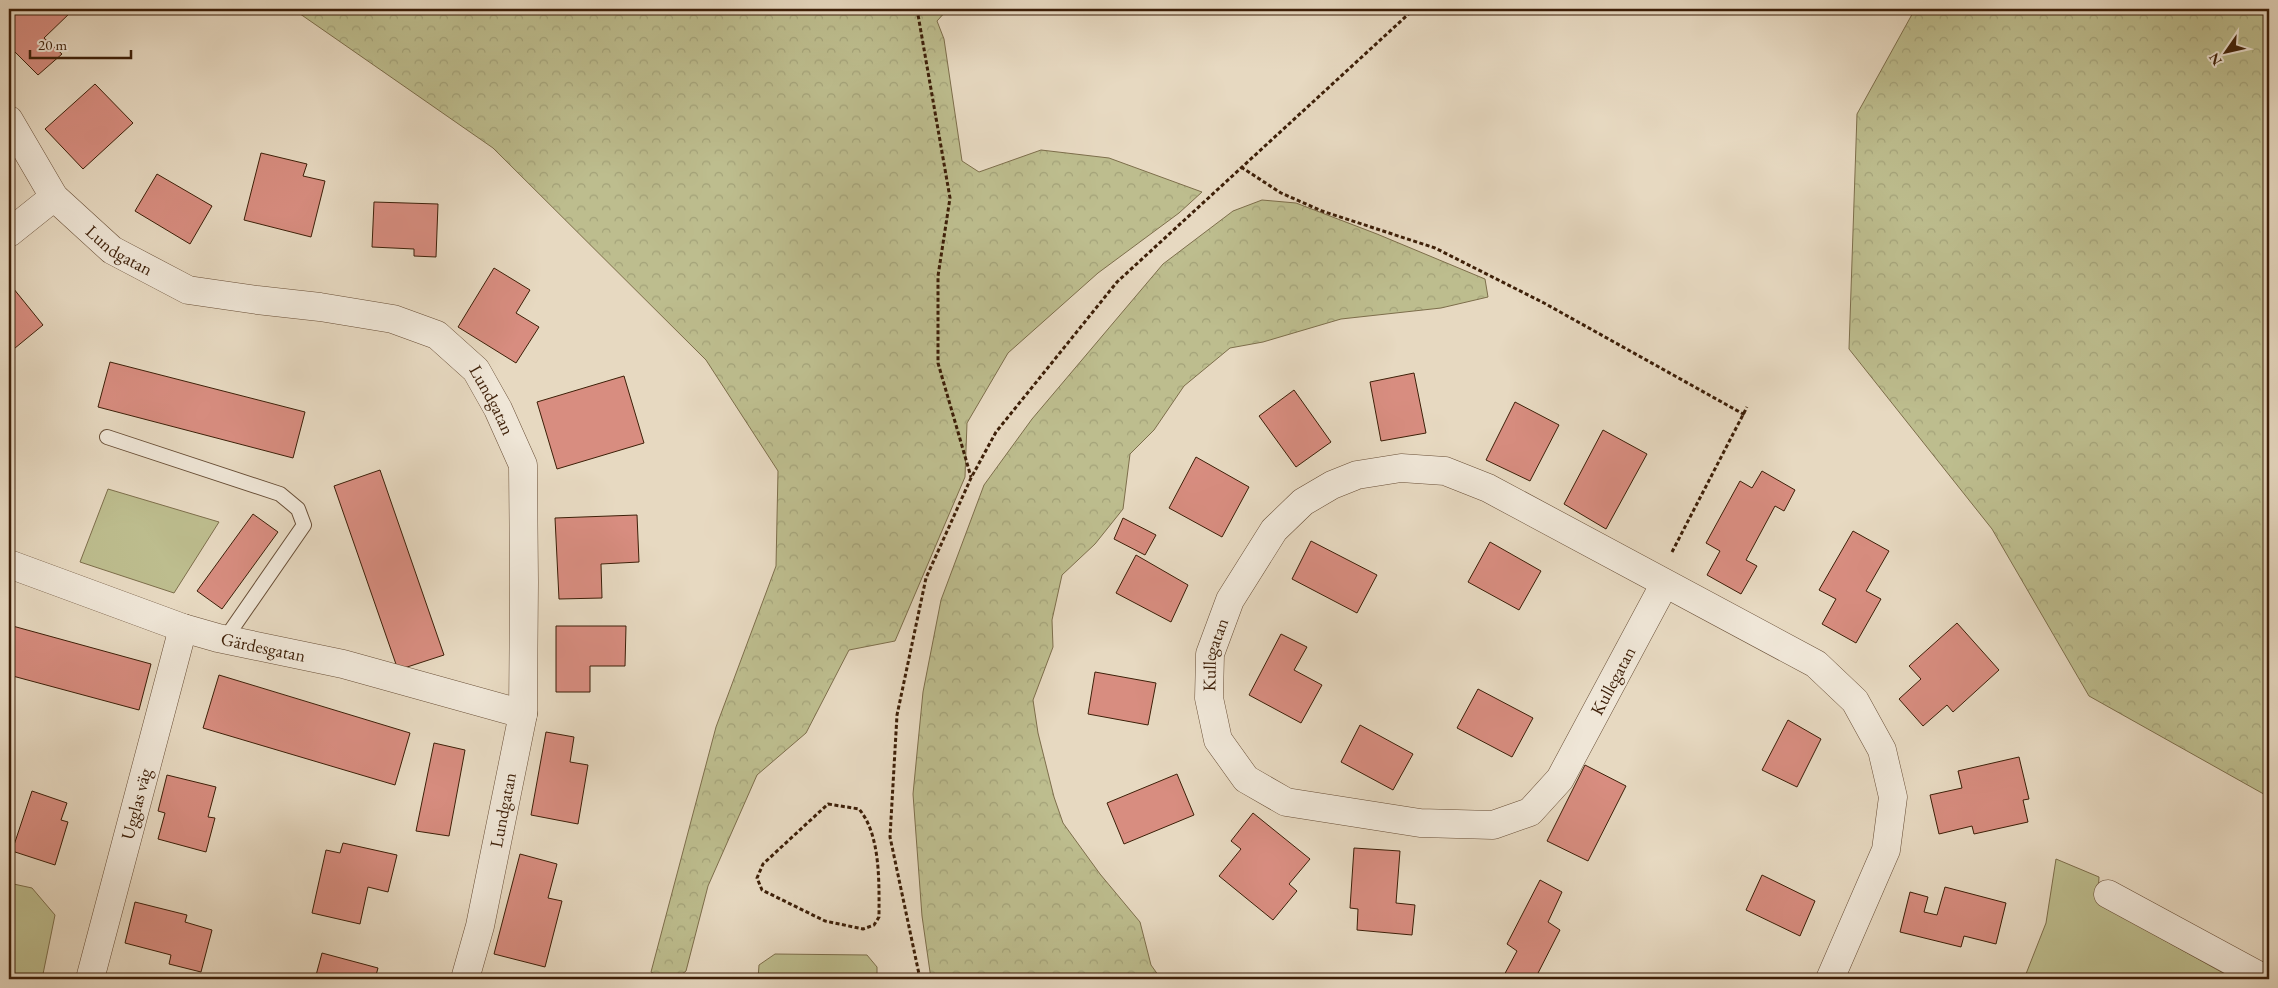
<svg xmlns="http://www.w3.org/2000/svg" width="2278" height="988" font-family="'EB Garamond',serif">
	<defs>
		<pattern id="forest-crowns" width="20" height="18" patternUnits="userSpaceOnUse" patternTransform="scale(1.25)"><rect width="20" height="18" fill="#bdbd8e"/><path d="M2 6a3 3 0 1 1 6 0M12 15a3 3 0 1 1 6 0" fill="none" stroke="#a3a279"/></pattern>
	</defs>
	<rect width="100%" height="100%" fill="#e7d9c1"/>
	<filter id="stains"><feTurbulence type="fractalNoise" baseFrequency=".004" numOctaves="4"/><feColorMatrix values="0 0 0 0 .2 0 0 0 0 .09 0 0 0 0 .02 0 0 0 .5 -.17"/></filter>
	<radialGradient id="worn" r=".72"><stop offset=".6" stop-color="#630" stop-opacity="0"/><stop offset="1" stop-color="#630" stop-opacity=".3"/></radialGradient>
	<g fill="#bdbd8e" stroke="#7d6e4b">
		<polygon points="108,489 219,522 174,593 80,562"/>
		<polygon points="2056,859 2099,877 2098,895 2103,906 2234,979 2194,979 2186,974 2181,979 2024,979 2046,923"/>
		<polygon points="9,883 32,888 55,915 42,979 9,979"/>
		<polygon points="775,954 867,955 877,967 877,979 758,979 759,965"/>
	</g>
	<g fill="url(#forest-crowns)" stroke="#7d6e4b">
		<path d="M293 9H948L937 21 944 39 962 161 979 172 1041 150 1109 158 1202 192 1179 213 1098 273 1008 353 967 423 965 477 895 641 849 650 806 733 757 775 708 886 686 971C671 983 666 981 651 972L716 727 776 566 778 471 706 360 493 148Z"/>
		<polygon points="1915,9 2269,9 2269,797 2089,696 1992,529 1849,349 1857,114"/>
		<polygon points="1262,200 1296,203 1377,234 1485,279 1488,297 1441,308 1341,319 1263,342 1230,348 1184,386 1154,430 1130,454 1123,509 1095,544 1062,575 1052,620 1053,647 1033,700 1038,733 1054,797 1063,823 1100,874 1140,922 1151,965 1161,979 931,979 922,916 913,794 923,692 941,600 984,485 1032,419 1163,264 1233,211"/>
	</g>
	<g fill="#d88d80" stroke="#3d1f08">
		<polygon points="10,9 68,9 71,12 44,38 62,54 38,75 9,46"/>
		<polygon points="95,84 133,123 83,169 45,129"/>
		<polygon points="261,153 307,164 303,176 325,181 311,237 244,220"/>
		<polygon points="157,174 212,206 190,244 135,211"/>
		<polygon points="374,202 438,204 436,257 414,256 414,249 372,247"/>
		<polygon points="494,268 530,290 516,313 539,327 516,363 458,327"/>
		<polygon points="9,283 43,325 9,353"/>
		<polygon points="110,362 305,412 293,458 98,407"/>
		<polygon points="1414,373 1426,433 1381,441 1370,382"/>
		<polygon points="624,376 644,443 557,469 537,402"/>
		<polygon points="1294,390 1331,442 1296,467 1259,416"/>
		<polygon points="1515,402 1559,425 1530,481 1486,460"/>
		<polygon points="1603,430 1647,454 1606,529 1564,504"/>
		<polygon points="1196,457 1249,487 1222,537 1169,508"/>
		<polygon points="380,470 444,655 398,670 334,486"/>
		<polygon points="1762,471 1795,490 1784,511 1775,506 1746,560 1757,566 1741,594 1707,575 1720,551 1706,543 1740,481 1752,488"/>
		<polygon points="253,514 278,532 222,609 197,591"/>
		<polygon points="637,515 639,562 601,564 602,598 559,599 555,518"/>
		<polygon points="1123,518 1156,535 1145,555 1114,539"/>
		<polygon points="1853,531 1889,551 1866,591 1881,599 1856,643 1822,624 1836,599 1819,590"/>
		<polygon points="1311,541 1377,575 1357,613 1292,579"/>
		<polygon points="1490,542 1541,571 1519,610 1468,582"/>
		<polygon points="1136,555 1188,585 1171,622 1116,593"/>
		<polygon points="1957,623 1999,670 1953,712 1947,705 1923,726 1899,699 1921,679 1909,666"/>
		<polygon points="9,625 151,664 139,710 9,675"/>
		<polygon points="556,626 626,626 625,666 590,666 590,692 556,692"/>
		<polygon points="1281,634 1307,647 1294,670 1322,685 1301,723 1249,695"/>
		<polygon points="1095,672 1156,683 1148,725 1088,714"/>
		<polygon points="219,675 410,733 395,785 203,728"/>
		<polygon points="1478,689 1533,718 1512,757 1457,728"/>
		<polygon points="1788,720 1821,739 1797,787 1762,770"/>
		<polygon points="1360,725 1413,754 1393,790 1341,762"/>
		<polygon points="546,732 574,737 570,762 588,765 578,824 531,815"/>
		<polygon points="434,743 465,750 449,836 416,831"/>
		<polygon points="2019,757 2029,799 2023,800 2028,822 1974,834 1972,826 1939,834 1930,795 1962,788 1958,771"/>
		<polygon points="1585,765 1626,786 1588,861 1547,841"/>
		<polygon points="1177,774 1194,815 1124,844 1107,803"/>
		<polygon points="167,775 216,787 208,817 215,818 206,852 158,839 165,813 158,811"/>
		<polygon points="32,791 67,803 61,820 68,822 55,865 12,851"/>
		<polygon points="1253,813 1310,859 1289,884 1297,891 1273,920 1219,876 1241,849 1231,841"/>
		<polygon points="343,843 397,855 388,892 368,887 360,924 312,913 326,850 340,853"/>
		<polygon points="1354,848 1400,851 1396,903 1415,905 1412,935 1357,930 1358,909 1350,908"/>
		<polygon points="520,854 557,864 548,898 562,901 545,967 494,954"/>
		<polygon points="1762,875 1815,901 1800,936 1746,910"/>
		<polygon points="1540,880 1562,892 1548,922 1560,930 1535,979 1502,979 1517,951 1507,944"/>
		<polygon points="1945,887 2006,903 1996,944 1964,936 1961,947 1900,932 1910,892 1928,897 1924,912 1937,915"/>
		<polygon points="135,902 187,915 185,922 212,930 201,972 169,964 171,955 125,943"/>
		<polygon points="322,953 378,968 375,979 315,979"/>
	</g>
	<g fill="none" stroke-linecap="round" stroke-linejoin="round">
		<defs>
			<polyline id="lane" points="107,437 280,494 298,509 304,525 225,639"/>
			<g id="street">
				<path id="s1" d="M9 120 54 197 112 250 188 290 257 300 320 307 393 319 437 335 476 370 498 409 523 465 524 582 523 714 480 926 465 979"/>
				<polyline points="9,233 54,197"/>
				<path id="s2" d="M9 564 183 628 218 638 343 664 523 714"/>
				<path id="s3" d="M1665 583 1560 779 1530 812 1493 825 1420 823 1286 802 1246 779 1218 740 1209 698 1210 654 1230 600 1274 530 1303 502 1332 485 1357 475 1401 468 1445 471 1488 488 1816 664 1855 701 1882 750 1893 797 1886 850 1830 979"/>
				<polyline points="2108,894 2265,979"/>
				<path id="s4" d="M90 979 183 628"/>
			</g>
		</defs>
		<use href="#lane" stroke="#684e36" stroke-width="16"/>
		<use href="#street" stroke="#684e36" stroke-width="29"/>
		<g stroke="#3d1f08" stroke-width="3" stroke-dasharray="4 2.5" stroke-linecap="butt">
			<polyline points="917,9 950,198 938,276 938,363 971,477"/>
			<polyline points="1241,167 1281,193 1322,211 1435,248 1544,303 1745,415"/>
			<polyline points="1672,552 1747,407"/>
			<path d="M828 804 859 809C881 835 879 884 879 917L874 925 863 929 825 921 762 890 757 878 763 864Z"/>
			<polyline points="918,979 919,974 890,837 897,715 926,578 971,478 996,432 1117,282 1414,9"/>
			<polyline points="1041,979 1150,976 1168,979"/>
		</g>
		<use href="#lane" stroke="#efe6d7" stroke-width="14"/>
		<use href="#street" stroke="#efe6d7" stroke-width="28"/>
	</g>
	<g text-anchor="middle" stroke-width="4.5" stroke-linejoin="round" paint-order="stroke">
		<g font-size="18" fill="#3d1f08" stroke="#efe6d7">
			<text dy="6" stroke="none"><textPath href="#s1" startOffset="174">Lundgatan</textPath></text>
			<text dy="6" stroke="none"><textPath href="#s1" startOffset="594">Lundgatan</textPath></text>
			<text dy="6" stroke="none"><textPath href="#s2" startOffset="268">Gärdesgatan</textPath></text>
			<text dy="6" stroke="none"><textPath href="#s3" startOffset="696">Kullegatan</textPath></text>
			<text transform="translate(1613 681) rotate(-62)" y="6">Kullegatan</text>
			<text dy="6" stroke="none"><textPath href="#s4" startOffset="181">Ugglas väg</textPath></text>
			<text transform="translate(503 810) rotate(-79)" y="6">Lundgatan</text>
		</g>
	</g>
	<rect width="2278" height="988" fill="none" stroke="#e7d9c1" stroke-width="30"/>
	<rect x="10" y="10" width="2258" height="968" fill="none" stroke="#3d1f08" stroke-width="2.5"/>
	<rect x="15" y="15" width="2248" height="958" fill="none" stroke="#3d1f08"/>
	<g transform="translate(2226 52) rotate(236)" stroke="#efe6d7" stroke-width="4" paint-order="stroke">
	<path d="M0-4L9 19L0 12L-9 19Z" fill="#3d1f08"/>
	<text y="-8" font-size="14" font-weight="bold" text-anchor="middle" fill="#3d1f08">N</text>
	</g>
	<path d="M30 50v8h101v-8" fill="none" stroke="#3d1f08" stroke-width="2.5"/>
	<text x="38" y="50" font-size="15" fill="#3d1f08" stroke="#efe6d7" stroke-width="4" paint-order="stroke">20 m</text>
	<rect width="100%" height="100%" filter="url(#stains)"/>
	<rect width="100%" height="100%" fill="url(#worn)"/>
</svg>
